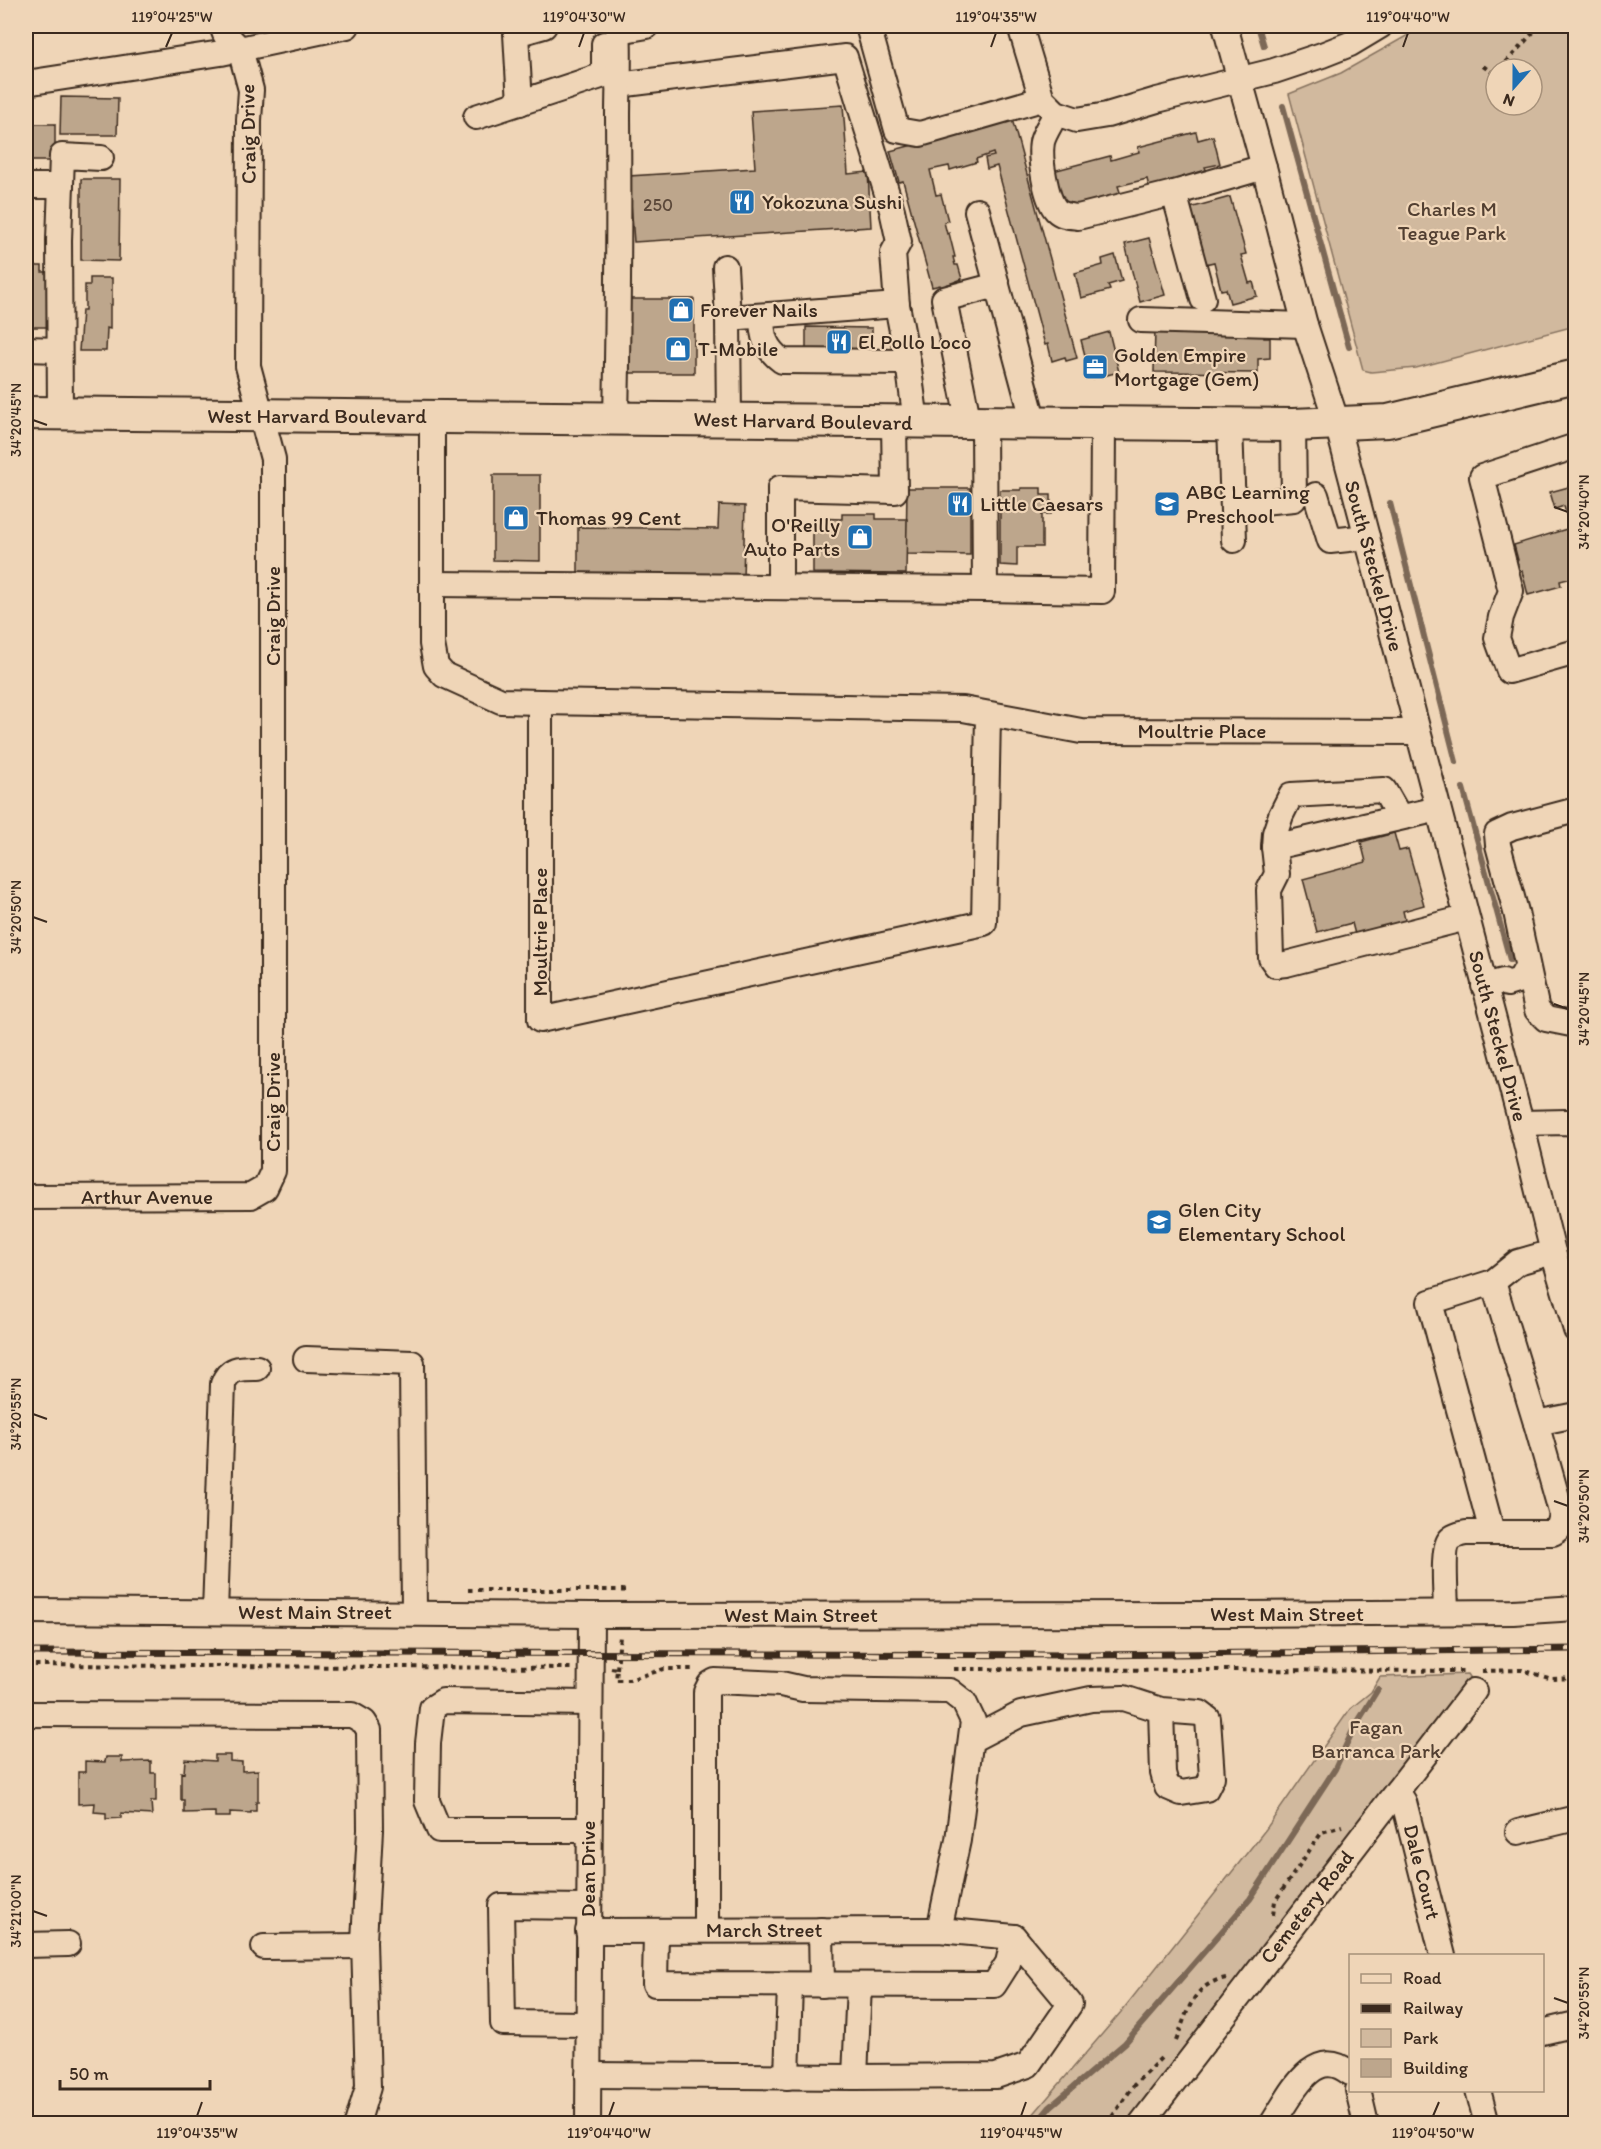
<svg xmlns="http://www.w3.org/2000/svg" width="1601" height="2149" font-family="Itim,sans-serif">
	<rect width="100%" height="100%" fill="#efd5b7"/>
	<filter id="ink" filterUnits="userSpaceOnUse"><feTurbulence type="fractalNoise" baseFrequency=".0167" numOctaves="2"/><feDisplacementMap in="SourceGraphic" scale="12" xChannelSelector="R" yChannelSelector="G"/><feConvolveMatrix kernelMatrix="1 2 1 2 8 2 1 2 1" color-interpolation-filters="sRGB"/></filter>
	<g filter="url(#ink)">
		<g fill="#d1b99e" stroke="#86725e" stroke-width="1.5" fill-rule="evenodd">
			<path d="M1424 26H1575V326L1416 368 1371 372 1363 370 1289 94 1341 73ZM1496 69H1532V105H1496Z"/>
			<polygon points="1468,1674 1472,1680 1128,2123 1025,2124 1121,2012 1266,1829 1350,1709 1371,1692 1380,1677"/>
		</g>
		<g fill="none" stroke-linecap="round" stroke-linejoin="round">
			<g stroke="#7c6856" stroke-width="6">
				<polyline points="1258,26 1264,46"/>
				<polyline points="1283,106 1349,347"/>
				<polyline points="1390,503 1456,762"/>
				<polyline points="1463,788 1510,960"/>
				<polyline points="1036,2124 1050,2107 1125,2043 1250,1899 1335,1769 1354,1728 1378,1689"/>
			</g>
		</g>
		<g fill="#bda68c" stroke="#3b2a1e" stroke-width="1.5">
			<polygon points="61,97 118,98 117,135 60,135"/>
			<polygon points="843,105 848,174 868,172 871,227 634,242 629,176 755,168 751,111"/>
			<polygon points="1012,119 1077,358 1066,361 1065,357 1052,361 1048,344 1045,345 997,166 987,169 985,158 994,156 993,153 976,159 977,162 950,170 949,166 930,170 936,195 941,194 948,221 944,222 947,234 949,233 955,257 953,257 955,265 958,265 962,279 941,287 940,285 932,287 903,181 899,182 890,151"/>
			<rect x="26" y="124" width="29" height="37"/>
			<polygon points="1196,132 1198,140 1213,136 1220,164 1205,167 1207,172 1149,187 1147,179 1118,186 1121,195 1064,210 1053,171 1110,156 1111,160 1139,152 1138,147"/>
			<polygon points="81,179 120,179 119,261 81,260"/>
			<polygon points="1230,197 1246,254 1241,255 1249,283 1253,282 1257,296 1230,303 1226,289 1221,290 1214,262 1205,264 1190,208"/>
			<polygon points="1149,238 1165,295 1140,302 1125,244"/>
			<polygon points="1115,255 1122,281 1108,285 1110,290 1081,298 1075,273 1103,265 1102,259"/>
			<polygon points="26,266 42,266 42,272 47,272 47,327 26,327"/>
			<polygon points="90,278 112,278 112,305 110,305 110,329 107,328 106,351 79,351 82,310 85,310 85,285 90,285"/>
			<rect x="629" y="299" width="65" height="74"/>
			<polygon points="806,327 872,328 872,357 806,356"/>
			<polygon points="1155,329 1264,330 1264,338 1270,338 1270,358 1258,359 1258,373 1154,372"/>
			<polygon points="1109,332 1119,372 1091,379 1081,340"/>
			<polygon points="493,475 540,475 540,561 493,560"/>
			<polygon points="1576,485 1576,577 1560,581 1561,586 1528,595 1522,571 1517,572 1514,561 1518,560 1514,545 1570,528 1564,506 1555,509 1550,492"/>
			<polygon points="907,488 970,488 970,555 906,554"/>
			<polygon points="1021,488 1041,488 1041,495 1051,495 1051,514 1042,514 1042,547 1017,547 1017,566 1000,565 1000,490 1021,490"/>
			<polygon points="719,505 745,506 743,578 578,575 578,527 718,529"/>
			<polygon points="842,514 876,514 876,519 907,519 906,574 813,573 813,518 842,519"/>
			<polygon points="1394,833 1399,851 1408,849 1424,905 1403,911 1407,928 1357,942 1352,923 1317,932 1303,879 1366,862 1361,842"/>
			<polygon points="215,1755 230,1755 230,1761 242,1762 242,1771 258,1770 258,1802 256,1802 256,1811 251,1811 251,1813 230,1812 230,1817 215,1817 215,1812 184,1813 184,1800 181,1800 181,1772 184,1773 185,1759 215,1761"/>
			<polygon points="106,1757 122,1757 122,1762 151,1761 151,1773 156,1773 156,1801 151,1801 152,1815 121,1813 121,1818 106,1819 106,1813 94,1812 95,1803 78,1804 78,1772 85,1772 85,1761 105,1762"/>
		</g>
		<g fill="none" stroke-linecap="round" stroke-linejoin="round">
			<defs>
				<g id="minor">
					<polyline points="868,26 897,130 920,134 1042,99"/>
					<polyline points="1020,26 1042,99 1056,113 1077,120 1107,115 1157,100 1274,71 1322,55 1350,44 1380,26"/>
					<polyline points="1225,26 1264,167 1305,325 1337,423 1521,1123 1553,1252 1576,1330"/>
					<polyline points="619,31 647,26"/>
					<polyline points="26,83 221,53 347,26"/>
					<polyline points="618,85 845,57 892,210 899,242 893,253 897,305 908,362 916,422"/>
					<polyline points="520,103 516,34 544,26"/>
					<path d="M1056 113C1052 122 1044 133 1042 142 1039 158 1046 199 1056 210 1062 216 1069 216 1078 217L1174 193 1264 167"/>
					<polyline points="476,117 604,75 604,44"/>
					<polyline points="26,186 61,186"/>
					<polyline points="1174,193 1203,299"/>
					<polyline points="977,211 1034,423"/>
					<polyline points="725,267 728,318 729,420"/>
					<path d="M762 316C762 337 765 348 782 361L908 362"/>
					<polyline points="728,318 897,305"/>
					<polyline points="1141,320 1305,325"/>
					<polyline points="26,349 59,350"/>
					<polyline points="60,414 59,240 62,156 101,158"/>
					<polyline points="432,417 432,644 436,666 444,675 501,701 540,702"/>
					<path d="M616 420C618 319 619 218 618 117 618 86 620 56 618 26"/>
					<polyline points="984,423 985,589 1102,591 1103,425"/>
					<polyline points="969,424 944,299 997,285"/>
					<polyline points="1230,425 1234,540"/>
					<polyline points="1576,446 1482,477 1511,591 1501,617 1497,638 1509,671 1576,652"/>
					<polyline points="1316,495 1330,541 1367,537"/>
					<polyline points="1233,505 1294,499 1293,425"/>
					<polyline points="432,584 985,589"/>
					<polyline points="780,586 780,488 895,491 894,422"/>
					<polyline points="988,715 984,923 540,1020 540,702 963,709 1081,731 1417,732"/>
					<polyline points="1576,810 1512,827 1497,834 1498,845 1516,912 1537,1010 1546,1019 1576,1025"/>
					<polyline points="1399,816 1384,790 1291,795 1281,815 1275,833 1274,847 1277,874 1269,890 1271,958 1276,965 1286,964 1466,918"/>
					<polyline points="1274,847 1438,809"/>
					<polyline points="1484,986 1503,981 1507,984 1520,980 1523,974"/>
					<polyline points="1521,1123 1567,1122 1576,1125"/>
					<polyline points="26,1197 251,1196 265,1188 273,1171 273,459 248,366 249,120 251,90 240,49 225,34 222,26"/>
					<polyline points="1553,1252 1518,1262 1493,1282 1536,1423 1576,1415"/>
					<polyline points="306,1359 412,1363 414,1613"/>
					<polyline points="1492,1532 1430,1302 1493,1282"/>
					<polyline points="26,1611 591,1615 1241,1614 1513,1612 1576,1608"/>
					<path d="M215 1612 223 1384C229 1367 241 1368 257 1368"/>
					<path d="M1446 1612C1446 1599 1442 1550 1449 1541 1452 1536 1460 1534 1466 1533H1553L1558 1530 1562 1515 1536 1423"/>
					<polyline points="26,1714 352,1715 364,1722 369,1730 370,1830 364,1941 368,2087 357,2124"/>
					<polyline points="971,1740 1021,1714 1091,1699 1124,1698 1161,1710 1200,1713 1208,1719 1212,1777 1206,1789 1181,1793 1167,1787 1163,1773 1161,1710"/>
					<polyline points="1397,1791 1404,1802 1443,1956"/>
					<polyline points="588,1830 439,1830 427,1801 428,1743 432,1708 443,1701 589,1703"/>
					<polyline points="1518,1832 1576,1818"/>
					<polyline points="706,1930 706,1692 710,1684 715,1681 781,1684 803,1689 950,1691 964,1702 973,1721 958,1840 939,1930"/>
					<polyline points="821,1930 822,1985"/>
					<polyline points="588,1931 939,1930 1014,1937 1070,2004 1028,2065 996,2076 855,2077 588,2075"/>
					<polyline points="656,1931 655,1984 994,1985 1008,1963 1014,1937"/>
					<polyline points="26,1945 68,1944"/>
					<polyline points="264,1947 364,1946"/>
					<polyline points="587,2024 503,2023 501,1906 588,1907"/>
					<polyline points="1542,2032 1576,2024"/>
					<polyline points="787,2077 790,1985"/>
					<polyline points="855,2077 859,1985"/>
					<polyline points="1358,2090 1366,2124"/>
					<polyline points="1478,2090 1487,2124"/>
					<polyline points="588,2124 591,1615"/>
					<polyline points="1141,2124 1474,1691"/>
					<path d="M1272 2124C1290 2097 1313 2043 1350 2073"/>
				</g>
				<polyline id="major" points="26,413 1293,425 1388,421 1576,376"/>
			</defs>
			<use href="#minor" stroke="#3b2a1e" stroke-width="28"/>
			<use href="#major" stroke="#3b2a1e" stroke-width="36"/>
			<g stroke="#3b2a1e" stroke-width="4" stroke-dasharray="4.5 4.5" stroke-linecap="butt">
				<polyline points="1483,66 1493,73 1496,71"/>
				<polyline points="1500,69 1539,26"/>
				<polyline points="468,1590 623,1590 623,1596"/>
				<polyline points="26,1665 571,1668"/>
				<polyline points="611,1668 617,1669 616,1680 629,1680 664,1669 695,1669"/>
				<polyline points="617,1669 620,1636"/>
				<polyline points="954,1669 1466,1671"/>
				<polyline points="1482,1671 1522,1670 1552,1679 1576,1678"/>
				<polyline points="1273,1915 1275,1901 1322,1832 1342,1826"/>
				<path d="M1176 2041C1187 2013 1192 1984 1226 1978"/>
				<polyline points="1107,2124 1134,2085 1164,2055"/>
			</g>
			<use href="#minor" stroke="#efd5b7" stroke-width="24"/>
			<use href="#major" stroke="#efd5b7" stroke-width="32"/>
			<defs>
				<polyline id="rail" points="26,1652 1092,1655 1576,1649"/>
			</defs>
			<use href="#rail" stroke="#3b2a1e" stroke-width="7"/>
			<use href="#rail" stroke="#efd5b7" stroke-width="4.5" stroke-dasharray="14" stroke-linecap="butt"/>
		</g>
	</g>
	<path fill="none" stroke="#3b2a1e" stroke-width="2" d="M166 47 172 33M579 47 584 33M991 47 996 33M1403 47 1408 33M33 420 47 425M1554 507 1568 512M33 917 47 922M1554 1004 1568 1009M33 1414 47 1419M1554 1501 1568 1506M33 1911 47 1916M1554 1998 1568 2003M197 2116 202 2102M609 2116 614 2102M1021 2116 1026 2102M1433 2116 1439 2102"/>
	<defs>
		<symbol id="restaurant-square" viewBox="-11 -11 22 22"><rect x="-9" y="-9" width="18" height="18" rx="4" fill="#1f6fb2" stroke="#efd5b7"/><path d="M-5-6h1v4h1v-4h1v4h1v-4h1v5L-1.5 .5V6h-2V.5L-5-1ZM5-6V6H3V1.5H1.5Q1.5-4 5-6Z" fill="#fff"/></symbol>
		<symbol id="shop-square" viewBox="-11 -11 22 22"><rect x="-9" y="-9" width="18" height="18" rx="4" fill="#1f6fb2" stroke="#efd5b7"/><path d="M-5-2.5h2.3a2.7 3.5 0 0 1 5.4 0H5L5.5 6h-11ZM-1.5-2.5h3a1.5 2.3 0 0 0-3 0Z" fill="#fff"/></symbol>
		<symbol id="office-square" viewBox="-11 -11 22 22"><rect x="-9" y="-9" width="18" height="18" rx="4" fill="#1f6fb2" stroke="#efd5b7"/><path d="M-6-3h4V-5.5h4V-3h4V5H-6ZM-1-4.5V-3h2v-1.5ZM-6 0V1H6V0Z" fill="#fff"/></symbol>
		<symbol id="school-square" viewBox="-11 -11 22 22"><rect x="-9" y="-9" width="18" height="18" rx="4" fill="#1f6fb2" stroke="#efd5b7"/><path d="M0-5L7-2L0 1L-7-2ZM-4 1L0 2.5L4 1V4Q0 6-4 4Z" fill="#fff"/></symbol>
	</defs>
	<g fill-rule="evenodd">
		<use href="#restaurant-square" x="727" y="187" width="30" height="30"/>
		<use href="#shop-square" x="666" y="295" width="30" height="30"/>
		<use href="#restaurant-square" x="824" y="327" width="30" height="30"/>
		<use href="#shop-square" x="663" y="334" width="30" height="30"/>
		<use href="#office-square" x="1080" y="352" width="30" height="30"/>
		<use href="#restaurant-square" x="945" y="489" width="30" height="30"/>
		<use href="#school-square" x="1152" y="489" width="30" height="30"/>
		<use href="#shop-square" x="501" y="503" width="30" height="30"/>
		<use href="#shop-square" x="845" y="522" width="30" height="30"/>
		<use href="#school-square" x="1144" y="1207" width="30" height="30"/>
	</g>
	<g text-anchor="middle" stroke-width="4.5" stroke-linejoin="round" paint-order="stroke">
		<g font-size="18" fill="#5c493a">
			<text x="658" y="211">250</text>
		</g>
		<g font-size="21" fill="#3b2a1e" stroke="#efd5b7">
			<text transform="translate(248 134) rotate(-91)" y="7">Craig Drive</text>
			<text x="317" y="423">West Harvard Boulevard</text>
			<text transform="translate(803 421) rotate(1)" y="7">West Harvard Boulevard</text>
			<text transform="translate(1374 566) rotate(75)" y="7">South Steckel Drive</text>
			<text transform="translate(273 616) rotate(-90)" y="7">Craig Drive</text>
			<text x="1202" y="738">Moultrie Place</text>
			<text transform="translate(540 932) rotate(-90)" y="7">Moultrie Place</text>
			<text transform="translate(1498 1036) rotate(75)" y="7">South Steckel Drive</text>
			<text transform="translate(273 1102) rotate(-90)" y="7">Craig Drive</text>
			<text x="147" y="1204">Arthur Avenue</text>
			<text x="315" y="1619">West Main Street</text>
			<text x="1287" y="1621">West Main Street</text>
			<text x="801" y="1622">West Main Street</text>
			<text transform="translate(588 1869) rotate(-90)" y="7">Dean Drive</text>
			<text transform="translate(1422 1872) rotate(76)" y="7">Dale Court</text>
			<text transform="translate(1307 1907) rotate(-52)" y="7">Cemetery Road</text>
			<text x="764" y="1937">March Street</text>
		</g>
		<g font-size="21" fill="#3b2a1e" stroke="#efd5b7" text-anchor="start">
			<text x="762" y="209">Yokozuna Sushi</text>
			<text x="700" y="317">Forever Nails</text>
			<text x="858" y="349">El Pollo Loco</text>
			<text x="698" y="356">T-Mobile</text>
			<text x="1114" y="362">Golden Empire<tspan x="1114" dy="24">Mortgage (Gem)</tspan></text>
			<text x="1186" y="499">ABC Learning<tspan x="1186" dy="24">Preschool</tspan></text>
			<text x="980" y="511">Little Caesars</text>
			<text x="536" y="525">Thomas 99 Cent</text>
			<text x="840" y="532" text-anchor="end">O'Reilly<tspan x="840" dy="24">Auto Parts</tspan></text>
			<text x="1178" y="1217">Glen City<tspan x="1178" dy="24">Elementary School</tspan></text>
		</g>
		<g font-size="21" fill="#523f31" stroke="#efd5b7">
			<text x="1452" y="216">Charles M<tspan x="1452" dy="24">Teague Park</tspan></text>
			<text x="1376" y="1734">Fagan<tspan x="1376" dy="24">Barranca Park</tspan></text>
		</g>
	</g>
	<rect width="1601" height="2149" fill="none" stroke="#efd5b7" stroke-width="66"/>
	<rect x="1349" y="1954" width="195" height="138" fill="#efd5b7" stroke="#a7917a" stroke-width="1.5"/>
	<rect x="1361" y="1974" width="30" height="9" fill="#efd5b7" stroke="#a7917a" stroke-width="1.5"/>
	<text x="1403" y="1984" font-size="18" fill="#3b2a1e">Road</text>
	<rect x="1361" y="2004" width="30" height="9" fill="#3b2a1e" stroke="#a7917a" stroke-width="1.5"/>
	<text x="1403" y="2014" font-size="18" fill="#3b2a1e">Railway</text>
	<rect x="1361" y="2029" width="30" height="18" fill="#d1b99e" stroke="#a7917a" stroke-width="1.5"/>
	<text x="1403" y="2044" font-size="18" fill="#3b2a1e">Park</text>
	<rect x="1361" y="2059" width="30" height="18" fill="#bda68c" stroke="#a7917a" stroke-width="1.5"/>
	<text x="1403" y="2074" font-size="18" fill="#3b2a1e">Building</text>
	<g transform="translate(1514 87) rotate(201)"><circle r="28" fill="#efd5b7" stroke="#a7917a" stroke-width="1.5"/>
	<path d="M0-4.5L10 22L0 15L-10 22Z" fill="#1f6fb2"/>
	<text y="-9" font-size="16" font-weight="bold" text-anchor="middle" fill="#3b2a1e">N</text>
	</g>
	<path d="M60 2080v9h150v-9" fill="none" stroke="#3b2a1e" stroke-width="3"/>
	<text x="69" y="2080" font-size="18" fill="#3b2a1e" stroke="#efd5b7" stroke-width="4.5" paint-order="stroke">50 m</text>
	<rect x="33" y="33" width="1535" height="2083" fill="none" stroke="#3b2a1e" stroke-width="2"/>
	<g font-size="15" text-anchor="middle" fill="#3b2a1e">
		<text x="172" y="22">119°04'25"W</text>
		<text x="584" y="22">119°04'30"W</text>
		<text x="996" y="22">119°04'35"W</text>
		<text x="1408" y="22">119°04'40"W</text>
		<text transform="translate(16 420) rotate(-90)" y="5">34°20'45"N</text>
		<text transform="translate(1584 512) rotate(-90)" y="5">34°20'40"N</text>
		<text transform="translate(16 917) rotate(-90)" y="5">34°20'50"N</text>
		<text transform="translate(1584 1009) rotate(-90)" y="5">34°20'45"N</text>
		<text transform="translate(16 1414) rotate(-90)" y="5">34°20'55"N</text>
		<text transform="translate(1584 1506) rotate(-90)" y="5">34°20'50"N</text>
		<text transform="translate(16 1911) rotate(-90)" y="5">34°21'00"N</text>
		<text transform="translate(1584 2003) rotate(-90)" y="5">34°20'55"N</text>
		<text x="197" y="2138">119°04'35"W</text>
		<text x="609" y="2138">119°04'40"W</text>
		<text x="1021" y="2138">119°04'45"W</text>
		<text x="1433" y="2138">119°04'50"W</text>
	</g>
</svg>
